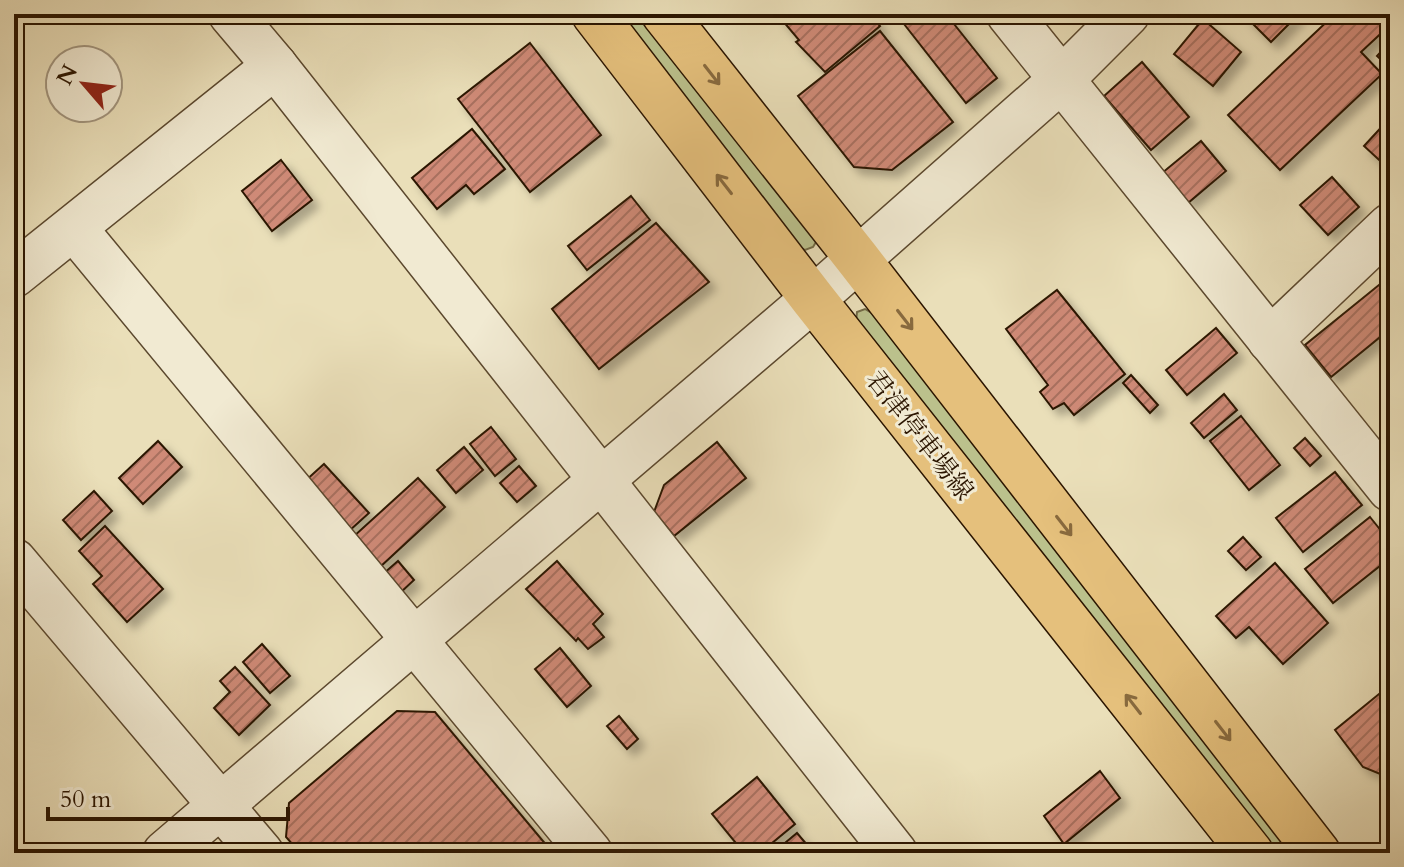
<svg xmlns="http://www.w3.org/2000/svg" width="1404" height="867" font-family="Cardo,'Noto Serif JP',serif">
	<defs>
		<pattern id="building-hatch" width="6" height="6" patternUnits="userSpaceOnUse" patternTransform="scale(2)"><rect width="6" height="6" fill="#cf8a77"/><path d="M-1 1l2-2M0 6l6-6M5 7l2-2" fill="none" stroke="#a8705f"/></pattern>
		<filter id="shadow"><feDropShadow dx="7" dy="7" stdDeviation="4" flood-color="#0004"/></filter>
	</defs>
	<rect width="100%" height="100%" fill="#eadfb9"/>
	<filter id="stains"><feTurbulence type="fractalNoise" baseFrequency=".0025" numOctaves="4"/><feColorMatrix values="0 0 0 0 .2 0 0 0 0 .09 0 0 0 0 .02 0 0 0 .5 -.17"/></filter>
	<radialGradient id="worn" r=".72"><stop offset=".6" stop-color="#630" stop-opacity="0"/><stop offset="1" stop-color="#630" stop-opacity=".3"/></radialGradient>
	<g fill="#bbc18c" stroke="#736b46" stroke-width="2">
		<polygon points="614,14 642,14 814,234 816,242 813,247 805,250 797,247"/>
		<polygon points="865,309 875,315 1297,853 1273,853 856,322 857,312"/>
	</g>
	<g fill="url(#building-hatch)" stroke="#2b1500" stroke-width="2" filter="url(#shadow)">
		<polygon points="777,14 870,14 880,26 825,72 796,42 799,40"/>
		<polygon points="917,14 946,14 997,78 966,103 904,24"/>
		<polygon points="1243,14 1299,14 1271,42"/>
		<polygon points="1335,14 1390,14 1390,25 1361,52 1382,74 1280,170 1228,115"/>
		<polygon points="1203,19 1241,52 1213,86 1174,54"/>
		<polygon points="880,31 953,122 892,170 854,167 798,96"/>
		<polygon points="1390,42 1390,68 1377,56"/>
		<polygon points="530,43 601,135 530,192 458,99"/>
		<polygon points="1142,62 1189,117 1151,150 1104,96"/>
		<polygon points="1388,120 1390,122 1390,170 1364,146"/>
		<polygon points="472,129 505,169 474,194 466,185 437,209 412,178"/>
		<polygon points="1201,141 1226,171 1188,203 1162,173"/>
		<polygon points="281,160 312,200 272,231 242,191"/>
		<polygon points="1332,177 1359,207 1328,235 1300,205"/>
		<polygon points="631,196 650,220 587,270 568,246"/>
		<polygon points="656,223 709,282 599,369 552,309"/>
		<polygon points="1390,276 1390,329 1331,377 1305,345"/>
		<polygon points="1057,290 1125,374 1074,415 1064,403 1053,409 1040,392 1048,385 1006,329"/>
		<polygon points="1216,328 1237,353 1187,395 1166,370"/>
		<polygon points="1131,375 1158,405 1150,413 1123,383"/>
		<polygon points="1224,394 1237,410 1204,438 1191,423"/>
		<polygon points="1241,416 1280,465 1249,490 1210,441"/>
		<polygon points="491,427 516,459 495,476 470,444"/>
		<polygon points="1305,438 1321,456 1310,466 1294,448"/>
		<polygon points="158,441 182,467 143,504 119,478"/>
		<polygon points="717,442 746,478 674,536 654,512 664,485"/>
		<polygon points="464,447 483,470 456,493 437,470"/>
		<polygon points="324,464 369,513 349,531 304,482"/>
		<polygon points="519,466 536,486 517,502 500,483"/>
		<polygon points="1335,472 1362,505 1303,552 1276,518"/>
		<polygon points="418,478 445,507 380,567 353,537"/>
		<polygon points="94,491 112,511 81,540 63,520"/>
		<polygon points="1370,517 1390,542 1390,558 1333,603 1305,569"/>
		<polygon points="105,526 163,589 127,622 93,584 102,576 79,551"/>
		<polygon points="1243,537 1261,557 1246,570 1228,551"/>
		<polygon points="398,561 414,580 400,593 383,574"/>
		<polygon points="557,561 603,614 593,624 604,637 588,649 578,638 576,641 526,589"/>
		<polygon points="1275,563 1328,623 1283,664 1249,627 1236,638 1216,616"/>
		<polygon points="262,644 290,676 270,693 243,662"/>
		<polygon points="560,648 591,686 567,707 535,669"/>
		<polygon points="235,667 270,705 239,735 214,708 230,692 220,681"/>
		<polygon points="1390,685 1390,778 1363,767 1335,730"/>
		<polygon points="397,711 435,712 553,853 300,853 286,837 289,803"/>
		<polygon points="619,716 638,739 627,749 607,726"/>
		<polygon points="1100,771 1120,798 1064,844 1044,816"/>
		<polygon points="757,777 795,824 760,853 744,853 712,814"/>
		<polygon points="797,833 814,853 773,853"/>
	</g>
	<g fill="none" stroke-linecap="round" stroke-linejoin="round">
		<defs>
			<g id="minor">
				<polyline points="231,14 275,66 895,853"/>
				<polyline points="1009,14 1390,489"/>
				<polyline points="74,228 590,853"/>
				<polyline points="14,275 275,66"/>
				<polyline points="1270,340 1390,226"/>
				<polyline points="14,561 261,853"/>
				<polyline points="165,853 813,299 1061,80 1127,14"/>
			</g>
			<g id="major">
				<polyline points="594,14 813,299 1251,853"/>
				<polyline points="664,14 857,258 1318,853"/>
			</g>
		</defs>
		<use href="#minor" stroke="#5b482e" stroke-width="47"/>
		<use href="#major" stroke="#2b1500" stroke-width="47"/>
		<use href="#minor" stroke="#f1ead2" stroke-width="44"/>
		<use href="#major" stroke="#e5c07c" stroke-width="44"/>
	</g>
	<defs><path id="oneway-shaft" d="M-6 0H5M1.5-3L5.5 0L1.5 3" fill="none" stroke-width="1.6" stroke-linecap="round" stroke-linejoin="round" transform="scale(2)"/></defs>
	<g stroke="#886a3e">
		<use href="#oneway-shaft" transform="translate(712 75) rotate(52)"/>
		<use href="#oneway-shaft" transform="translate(724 184) rotate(-128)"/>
		<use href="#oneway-shaft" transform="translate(905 320) rotate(52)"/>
		<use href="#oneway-shaft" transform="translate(1064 526) rotate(52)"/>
		<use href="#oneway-shaft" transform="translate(1133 704) rotate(-128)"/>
		<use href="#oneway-shaft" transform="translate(1223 731) rotate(52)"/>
	</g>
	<g text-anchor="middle" stroke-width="6" stroke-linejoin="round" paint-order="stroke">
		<g font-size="26" fill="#2b1500" stroke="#f1ead2">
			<text transform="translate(920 435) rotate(52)" y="9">君津停車場線</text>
		</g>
	</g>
	<rect width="1404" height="867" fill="none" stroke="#eadfb9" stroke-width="48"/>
	<rect x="16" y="16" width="1372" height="835" fill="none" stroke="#2b1500" stroke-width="4"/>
	<rect x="24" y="24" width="1356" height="819" fill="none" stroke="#2b1500" stroke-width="2"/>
	<g transform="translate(84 84) rotate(298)"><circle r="38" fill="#f1ead2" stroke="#a2957e" stroke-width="2"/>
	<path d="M0-6L14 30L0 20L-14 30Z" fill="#8f2418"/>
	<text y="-12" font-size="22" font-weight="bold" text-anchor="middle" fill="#2b1500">N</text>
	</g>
	<path d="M48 807v12h240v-12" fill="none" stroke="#2b1500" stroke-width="4"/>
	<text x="60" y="807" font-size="24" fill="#2b1500" stroke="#f1ead2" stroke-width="6" paint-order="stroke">50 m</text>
	<rect width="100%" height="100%" filter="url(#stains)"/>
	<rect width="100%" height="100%" fill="url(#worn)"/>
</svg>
